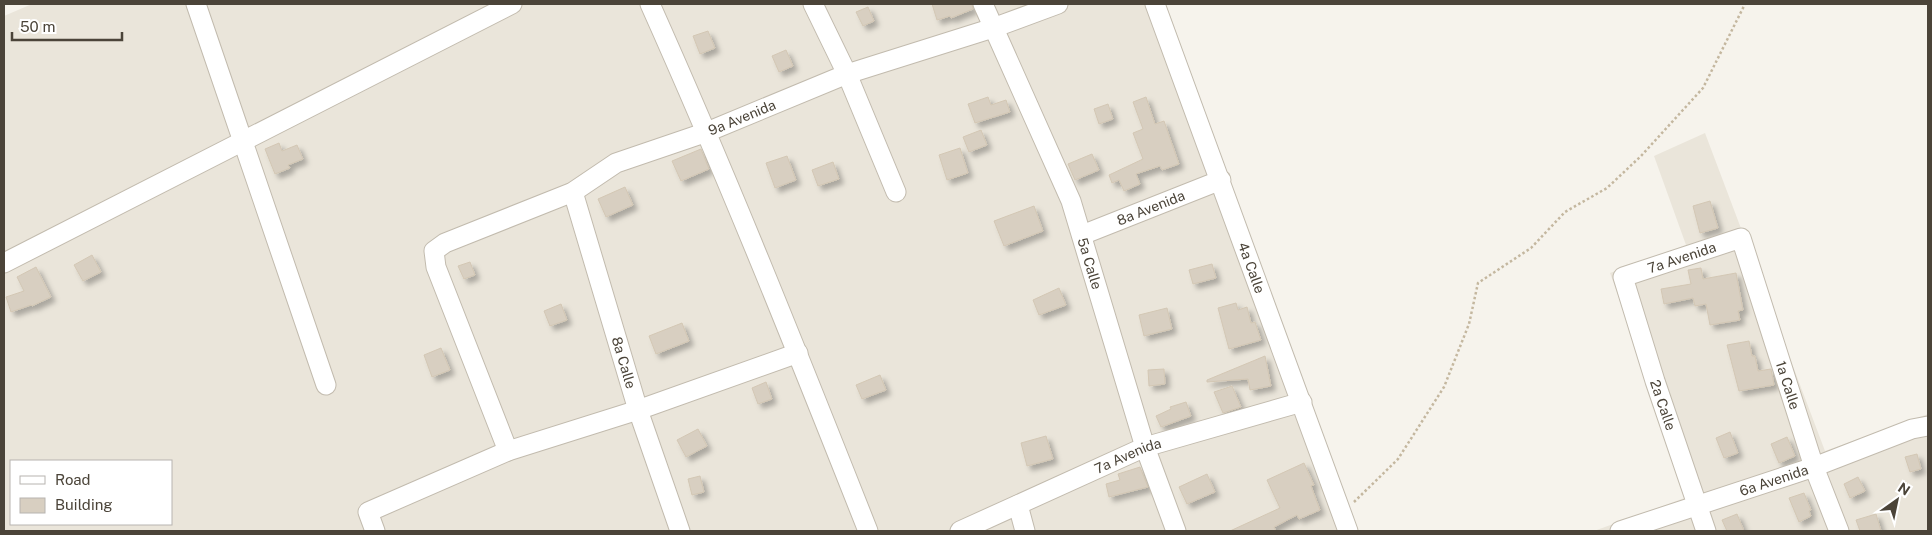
<svg xmlns="http://www.w3.org/2000/svg" width="1932" height="535" font-family="'Public Sans',sans-serif">
	<defs>
		<filter id="shadow"><feDropShadow dx="4.5" dy="4.5" stdDeviation="2.5" flood-color="#0004"/></filter>
	</defs>
	<rect width="100%" height="100%" fill="#f6f3ec"/>
	<g fill="#eae5da" fill-rule="evenodd">
		<path d="M32 4H1166L1357 531H4V16ZM11 461H171V524H11Z"/>
		<polygon points="1705,133 1825,451 1928,414 1928,531 1594,531 1690,496 1610,273 1686,245 1654,156"/>
	</g>
	<g fill="#d8cfc1" stroke="#d3c7b4" filter="url(#shadow)">
		<polygon points="932,4 972,4 973,9 951,18 950,16 937,20"/>
		<polygon points="868,7 874,21 863,26 856,12"/>
		<polygon points="708,31 715,48 700,54 693,36"/>
		<polygon points="786,50 793,66 779,72 772,56"/>
		<polygon points="988,97 991,105 1006,100 1010,112 975,123 968,104"/>
		<polygon points="1146,97 1155,124 1164,121 1179,164 1162,170 1160,166 1136,174 1140,184 1124,191 1119,180 1112,183 1109,175 1143,159 1133,133 1143,129 1133,102"/>
		<polygon points="1108,104 1113,119 1099,124 1094,109"/>
		<polygon points="981,130 987,145 969,152 963,137"/>
		<polygon points="279,143 282,151 297,145 303,159 288,165 290,168 275,174 265,149"/>
		<polygon points="960,148 968,173 947,180 939,155"/>
		<polygon points="701,149 709,169 681,181 672,161"/>
		<polygon points="1092,154 1099,170 1075,180 1068,164"/>
		<polygon points="787,156 796,180 775,188 766,163"/>
		<polygon points="833,162 839,179 818,186 812,170"/>
		<polygon points="625,187 633,205 606,217 598,199"/>
		<polygon points="1710,201 1718,228 1700,233 1693,206"/>
		<polygon points="1034,206 1043,231 1004,246 994,221"/>
		<polygon points="92,255 101,272 83,281 74,265"/>
		<polygon points="470,262 475,275 464,279 458,266"/>
		<polygon points="1212,264 1216,278 1193,284 1189,270"/>
		<polygon points="36,267 51,297 32,306 31,305 11,312 6,297 24,291 17,277"/>
		<polygon points="1701,268 1703,279 1736,273 1743,310 1738,311 1740,320 1710,325 1706,304 1695,306 1693,298 1664,304 1661,289 1691,284 1688,270"/>
		<polygon points="1059,288 1066,305 1039,315 1033,300"/>
		<polygon points="1236,303 1238,310 1247,307 1251,323 1255,322 1261,340 1229,349 1218,308"/>
		<polygon points="561,304 567,320 550,326 544,311"/>
		<polygon points="1167,308 1172,329 1144,336 1139,315"/>
		<polygon points="682,323 689,341 656,354 649,336"/>
		<polygon points="1749,341 1752,356 1755,356 1758,371 1771,369 1774,385 1739,391 1727,345"/>
		<polygon points="441,348 450,370 432,377 424,355"/>
		<polygon points="1265,356 1271,386 1250,390 1248,379 1207,382 1207,380"/>
		<polygon points="1164,369 1165,384 1149,386 1148,370"/>
		<polygon points="880,375 886,390 862,399 856,385"/>
		<polygon points="766,382 772,399 758,404 752,388"/>
		<polygon points="1232,386 1241,407 1223,413 1214,392"/>
		<polygon points="1186,402 1191,416 1161,427 1156,416 1171,409 1170,407"/>
		<polygon points="698,429 707,446 686,457 677,440"/>
		<polygon points="1730,432 1738,453 1724,458 1716,438"/>
		<polygon points="1046,436 1053,459 1027,466 1021,443"/>
		<polygon points="1787,437 1795,456 1779,463 1771,444"/>
		<polygon points="1917,454 1921,469 1910,472 1905,457"/>
		<polygon points="1304,463 1314,485 1311,486 1320,510 1299,519 1297,515 1274,527 1276,531 1230,531 1280,508 1267,480"/>
		<polygon points="1140,467 1148,487 1109,497 1106,484 1120,480 1118,474"/>
		<polygon points="1207,474 1215,492 1187,504 1179,487"/>
		<polygon points="700,476 704,492 692,495 688,479"/>
		<polygon points="1858,477 1865,491 1850,498 1844,484"/>
		<polygon points="1804,493 1811,510 1809,511 1811,516 1799,522 1789,498"/>
		<polygon points="1737,514 1744,531 1727,531 1722,520"/>
		<polygon points="1876,514 1881,531 1860,531 1856,520"/>
	</g>
	<g fill="none" stroke-linecap="round" stroke-linejoin="round">
		<defs>
			<g id="minor">
				<polyline points="196,4 326,385"/>
				<path d="M650 4C728 178 798 354 868 531"/>
				<polyline points="813,4 847,74 896,192"/>
				<path id="s1" d="M983 4 1071 201 1145 447 1176 531"/>
				<path id="s2" d="M1155 4 1348 531"/>
				<path id="s3" d="M573 192 638 410 680 531"/>
				<path id="s4" d="M1082 235 1221 180"/>
				<polyline points="4,263 512,4"/>
				<path id="s5" d="M508 451 436 267 434 251 445 243 573 192 616 163 707 132 847 74 993 28 1058 4"/>
				<polyline points="1018,505 1025,531"/>
				<polyline points="375,531 368,512 508,451 638,410 798,353"/>
				<path id="s6" d="M960 531 1145 447 1302 402"/>
				<path id="s7" d="M1620 531 1814 467 1912 429 1928 426"/>
				<path id="s8" d="M1706 531 1655 381 1623 277 1741 238 1814 467 1839 531"/>
			</g>
		</defs>
		<use href="#minor" stroke="#c2bbae" stroke-width="21"/>
		<polyline stroke="#c4b79f" stroke-width="2.5" stroke-dasharray="2.5 2.5" stroke-linecap="butt" points="1354,502 1398,459 1444,387 1469,324 1478,283 1531,248 1565,212 1607,188 1641,156 1703,88 1745,4"/>
		<use href="#minor" stroke="#fff" stroke-width="19"/>
	</g>
	<g text-anchor="middle" stroke-width="5" stroke-linejoin="round" paint-order="stroke">
		<g font-size="14" fill="#4b4439" stroke="#fff">
			<text dy="5" stroke="none"><textPath href="#s5" startOffset="551">9a Avenida</textPath></text>
			<text dy="5" stroke="none"><textPath href="#s4" startOffset="74">8a Avenida</textPath></text>
			<text dy="5" stroke="none"><textPath href="#s8" startOffset="329">7a Avenida</textPath></text>
			<text dy="5" stroke="none"><textPath href="#s1" startOffset="281">5a Calle</textPath></text>
			<text dy="5" stroke="none"><textPath href="#s2" startOffset="281">4a Calle</textPath></text>
			<text dy="5" stroke="none"><textPath href="#s3" startOffset="178">8a Calle</textPath></text>
			<text dy="5" stroke="none"><textPath href="#s8" startOffset="546">1a Calle</textPath></text>
			<text transform="translate(1663 405) rotate(71)" y="5">2a Calle</text>
			<text dy="5" stroke="none"><textPath href="#s6" startOffset="184">7a Avenida</textPath></text>
			<text dy="5" stroke="none"><textPath href="#s7" startOffset="162">6a Avenida</textPath></text>
		</g>
	</g>
	<rect width="1932" height="535" fill="none" stroke="#4b4439" stroke-width="10"/>
	<rect x="10" y="460" width="162" height="65" fill="#ffffff" stroke="#b7b4b0"/>
	<rect x="20" y="476" width="25" height="8" fill="#ffffff" stroke="#b7b4b0"/>
	<text x="55" y="485" font-size="15" fill="#4b4439">Road</text>
	<rect x="20" y="498" width="25" height="15" fill="#d8cfc1" stroke="#b7b4b0"/>
	<text x="55" y="510" font-size="15" fill="#4b4439">Building</text>
	<g transform="translate(1897 500) rotate(33)" stroke="#ffffff" stroke-width="4" paint-order="stroke">
	<path d="M0-4L9 19L0 12L-9 19Z" fill="#4b4439"/>
	<text y="-8" font-size="14" font-weight="bold" text-anchor="middle" fill="#4b4439">N</text>
	</g>
	<path d="M12 32v8h110v-8" fill="none" stroke="#4b4439" stroke-width="2.5"/>
	<text x="20" y="32" font-size="15" fill="#4b4439" stroke="#ffffff" stroke-width="4" paint-order="stroke">50 m</text>
</svg>
